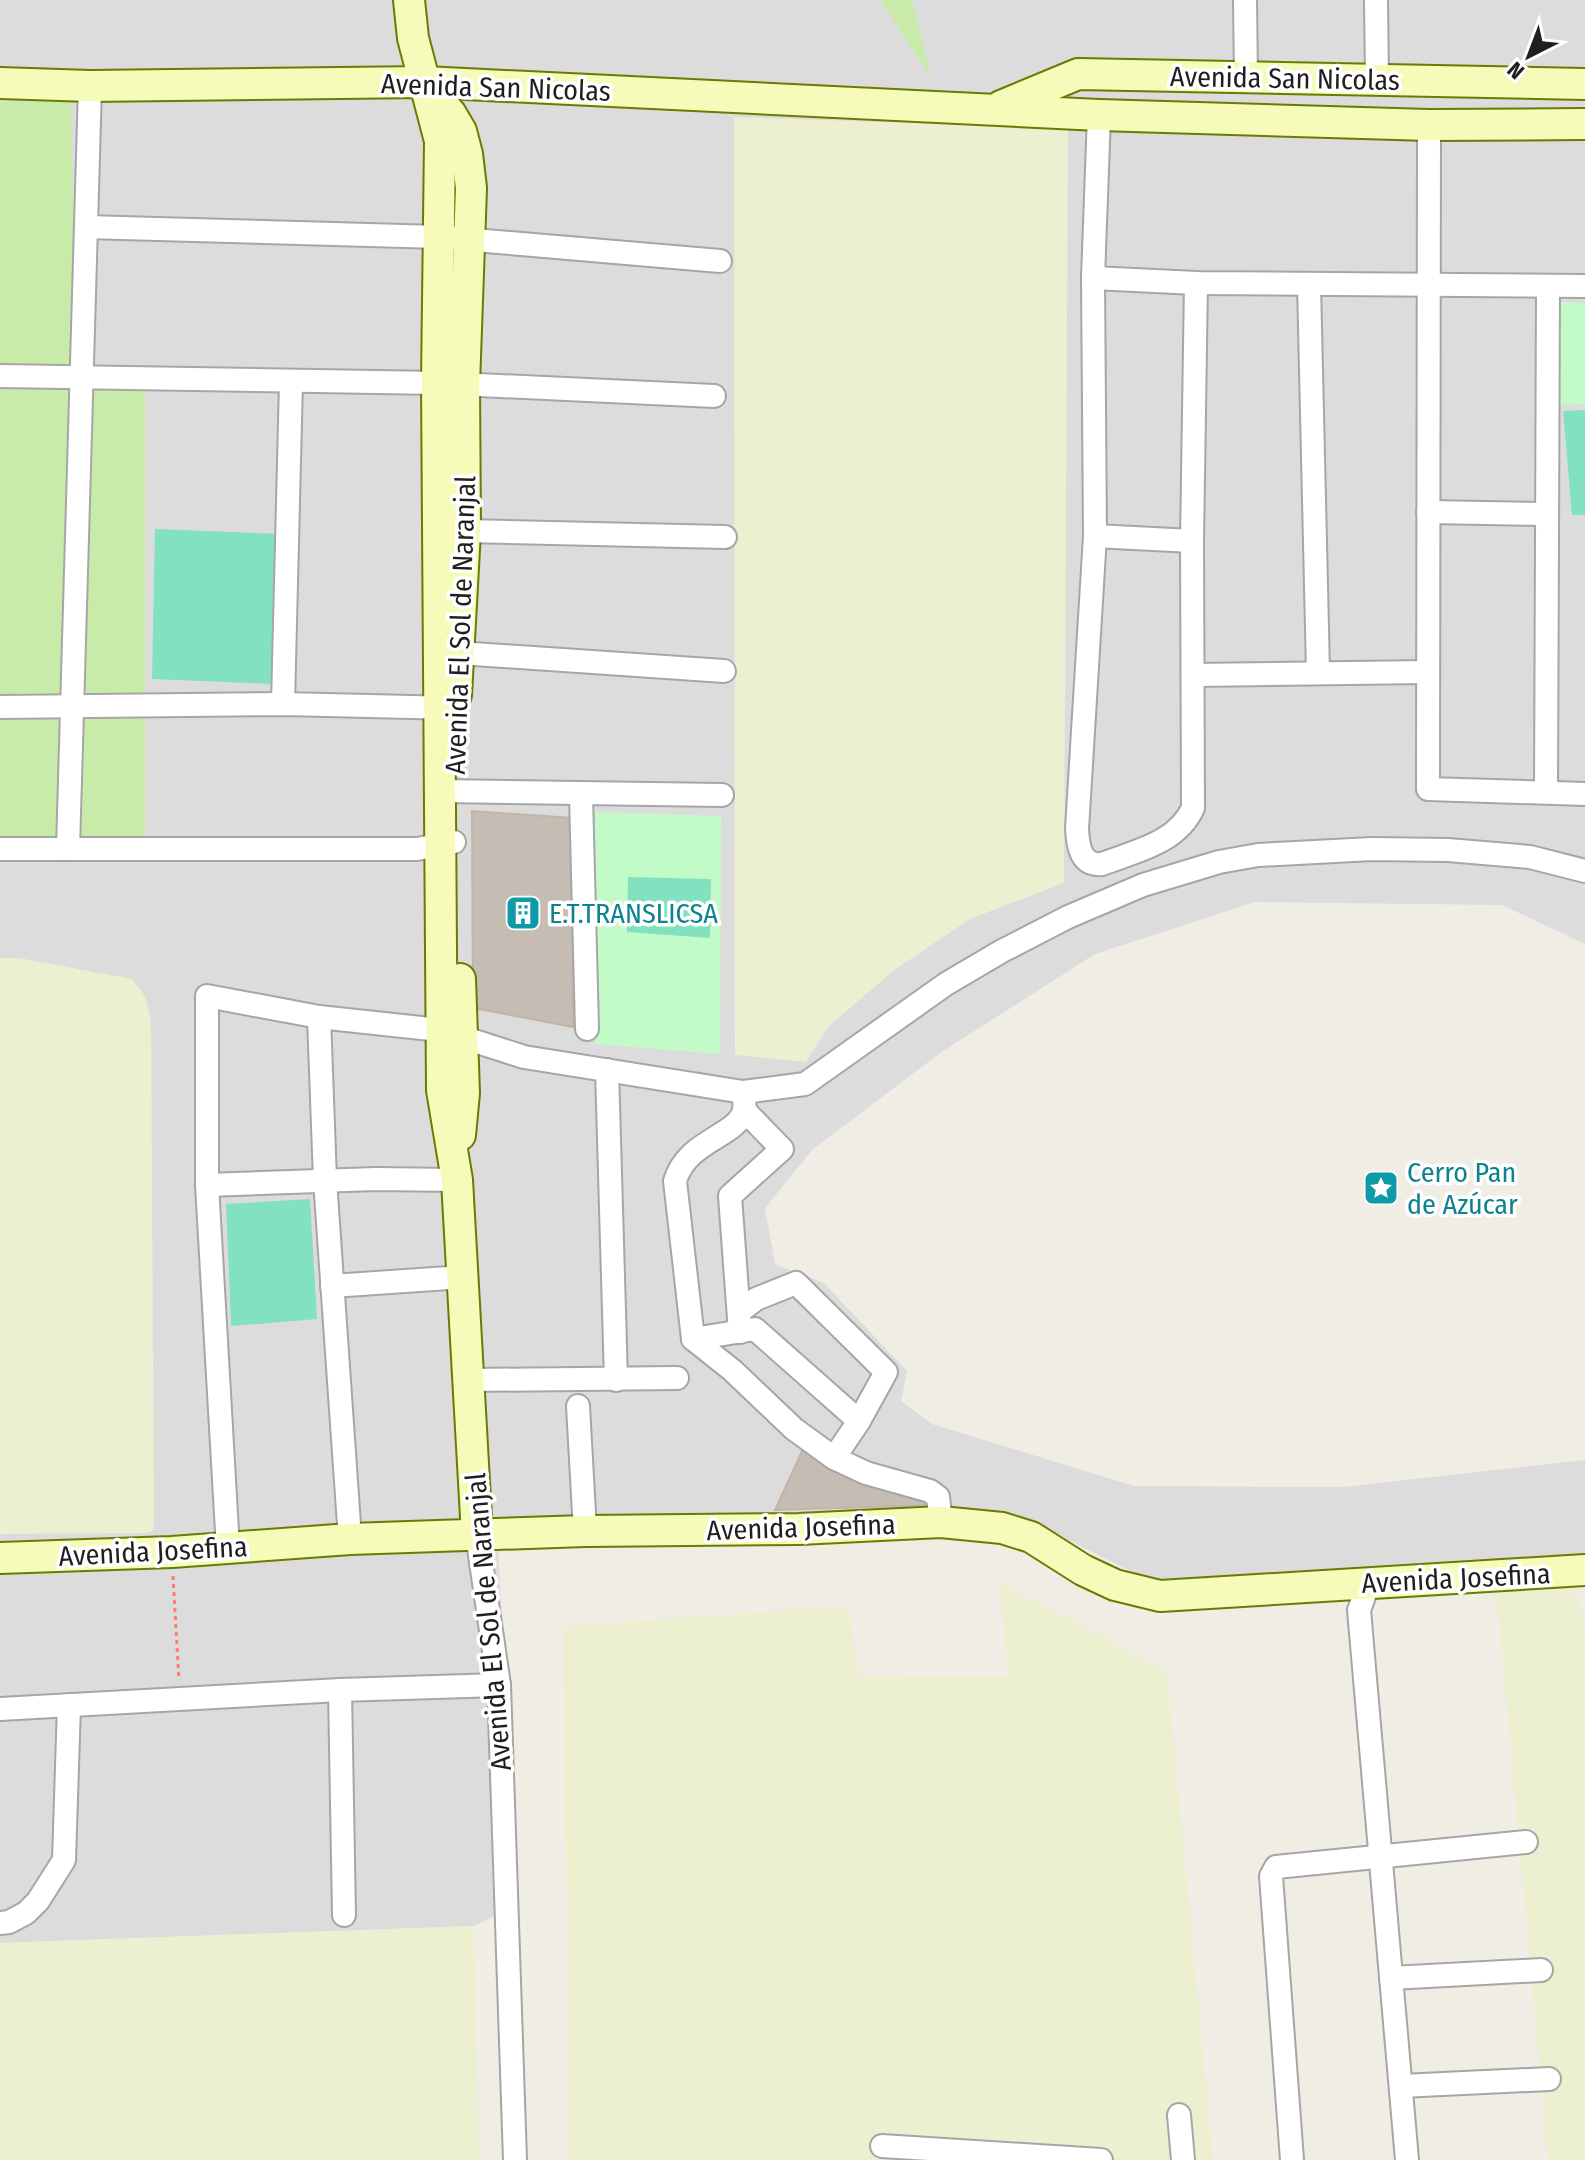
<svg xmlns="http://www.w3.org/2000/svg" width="1585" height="2160" font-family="'Fira Sans Condensed',sans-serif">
	<rect width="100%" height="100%" fill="#f0ede5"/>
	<polygon fill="#dddcdc" points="0,0 1585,0 1585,944 1502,905 1255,902 1095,954 943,1051 813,1149 765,1208 775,1264 824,1283 907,1371 901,1401 932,1424 1134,1486 1344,1487 1585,1460 1585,1580 1160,1586 1047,1529 498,1545 516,1906 474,1926 0,1943"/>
	<g fill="#ecefd0">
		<polygon points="734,117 1068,128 1064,883 970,919 893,971 829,1026 806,1062 735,1055"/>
		<polygon points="0,958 19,958 132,979 145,996 151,1020 154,1529 149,1533 0,1534"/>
		<polygon points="1000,1582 1167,1671 1213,2160 569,2160 563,1626 848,1606 859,1677 1008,1676"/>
		<polygon points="1572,1582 1585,1619 1585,2160 1548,2160 1496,1588"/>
		<polygon points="474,1926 479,2160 0,2160 0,1943"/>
	</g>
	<g fill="#c8ebaa">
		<polygon points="880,0 912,0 931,77"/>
		<polygon points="0,101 71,102 77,379 145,385 145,860 0,861"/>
	</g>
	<g fill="#c2fbc8">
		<polygon points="1556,302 1585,303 1585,404 1558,405"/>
		<polygon points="595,812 721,816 720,1054 595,1044"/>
	</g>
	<g fill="#82e1bf">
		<polygon points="1585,410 1585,515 1572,515 1563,411"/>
		<polygon points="155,529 280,534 273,684 152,679"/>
		<polygon points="628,877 711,879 710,938 627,932"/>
		<polygon points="310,1199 317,1319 231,1326 226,1204"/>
	</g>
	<g fill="#c5bcb4" stroke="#c2b4a7" stroke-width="2">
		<polygon points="472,811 572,818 573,1027 473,1008"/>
		<polygon points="804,1447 934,1495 933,1505 775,1510"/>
	</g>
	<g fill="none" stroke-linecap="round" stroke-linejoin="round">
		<defs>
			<g id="street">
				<polyline points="1245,0 1246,76"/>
				<polyline points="1376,0 1377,80"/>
				<path d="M1099 115 1093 278 1095 536 1077 829C1078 847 1081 866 1102 864 1136 851 1177 843 1193 808L1192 541 1196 283"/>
				<polyline points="1429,125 1428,789 1585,794"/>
				<polyline points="86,227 439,237 720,261"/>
				<polyline points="1093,278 1196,283 1585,286"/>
				<polyline points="1309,284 1318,672"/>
				<polyline points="0,376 437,383 714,396"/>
				<polyline points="1428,512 1545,514"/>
				<polyline points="465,531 725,537"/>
				<polyline points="1095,536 1192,541"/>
				<polyline points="459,653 724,671"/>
				<polyline points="1194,675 1428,672"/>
				<polyline points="283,704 291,382"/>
				<polyline points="0,707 283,704 455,708"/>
				<polyline points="439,791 722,795"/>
				<polyline points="1546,792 1548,286"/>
				<polyline points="581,795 587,1029"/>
				<polyline points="0,849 417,849 454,842"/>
				<polyline points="68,849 90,86"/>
				<polyline points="319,1017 325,1180 350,1539"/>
				<polyline points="607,1070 616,1380"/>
				<path d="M743 1092C744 1097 745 1105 744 1111 736 1137 687 1140 675 1181L693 1339 732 1370 794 1429 834 1458 866 1473 930 1491 938 1497 941 1522"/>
				<polyline points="207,1185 375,1179 457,1180"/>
				<polyline points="332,1286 463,1277"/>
				<polyline points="739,1312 756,1299 796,1283 886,1372 859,1421 834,1458"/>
				<polyline points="740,1332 730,1196 782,1149 744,1110"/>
				<polyline points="693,1339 755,1329 859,1421"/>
				<polyline points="470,1380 677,1378"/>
				<polyline points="578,1406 585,1531"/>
				<polyline points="477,1535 499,1685 515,2160"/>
				<polyline points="228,1549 207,1185 207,996 319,1017 440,1030 524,1057 743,1092 805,1084 946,984 1002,951 1068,917 1143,885 1219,862 1258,855 1372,849 1448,850 1530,857 1585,871"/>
				<polyline points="1369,1583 1359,1610 1407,2160"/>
				<polyline points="340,1690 344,1915"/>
				<polyline points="0,1709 340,1690 499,1685"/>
				<polyline points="0,1923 9,1922 26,1913 38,1901 64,1860 69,1705"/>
				<polyline points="1391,1978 1541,1970"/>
				<polyline points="1401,2086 1549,2079"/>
				<polyline points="1179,2115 1183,2160"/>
				<polyline points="882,2146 1101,2160"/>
				<polyline points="1292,2160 1271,1876 1276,1867 1526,1842"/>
			</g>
			<g id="secondary">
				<polyline points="409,0 413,38 440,141 437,383 442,1090 457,1180 477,1535"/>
				<polyline points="0,83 90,86 425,82 1099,115 1429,125 1585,124"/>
				<polyline points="431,90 451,114 461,131 467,154 471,188 464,385 465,531 456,695"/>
				<polyline points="1001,106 1078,74 1585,84"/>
				<polyline points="460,979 464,1093 460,1135"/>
				<polyline points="0,1558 172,1552 350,1539 585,1531 799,1529 941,1522 1002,1528 1031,1537 1083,1570 1115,1585 1160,1596 1585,1570"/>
			</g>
		</defs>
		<use href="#street" stroke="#a6a6a6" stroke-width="26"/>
		<use href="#secondary" stroke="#6a7b02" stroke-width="34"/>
		<polyline stroke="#fd7e6a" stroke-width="3" stroke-dasharray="4 4" stroke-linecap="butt" points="173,1576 179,1680"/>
		<use href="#street" stroke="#fff" stroke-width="22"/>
		<use href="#secondary" stroke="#f6fbb9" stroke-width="30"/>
	</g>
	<defs>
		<symbol id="building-square" viewBox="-11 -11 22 22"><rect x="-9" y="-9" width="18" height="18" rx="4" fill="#0f9aa8" stroke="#fff"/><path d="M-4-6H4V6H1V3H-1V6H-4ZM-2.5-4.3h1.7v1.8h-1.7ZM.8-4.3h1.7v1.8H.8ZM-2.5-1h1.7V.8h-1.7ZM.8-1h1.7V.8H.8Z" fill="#fff"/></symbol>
		<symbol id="sight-square" viewBox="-11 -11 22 22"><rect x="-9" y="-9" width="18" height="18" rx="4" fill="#0f9aa8" stroke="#fff"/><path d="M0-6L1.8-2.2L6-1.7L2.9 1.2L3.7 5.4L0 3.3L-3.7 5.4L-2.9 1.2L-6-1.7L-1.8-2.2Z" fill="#fff"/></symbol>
	</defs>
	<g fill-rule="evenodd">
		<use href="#building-square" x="503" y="893" width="40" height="40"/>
		<use href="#sight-square" x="1361" y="1168" width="40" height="40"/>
	</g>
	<g text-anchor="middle" stroke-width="7" stroke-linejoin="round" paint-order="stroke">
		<g font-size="28" fill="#1f1f1f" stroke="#fff">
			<text transform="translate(1285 78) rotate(1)" y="10">Avenida San Nicolas</text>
			<text transform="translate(496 87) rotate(2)" y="10">Avenida San Nicolas</text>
			<text transform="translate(460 625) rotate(-88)" y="10">Avenida El Sol de Naranjal</text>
			<text transform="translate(801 1527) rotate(-2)" y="10">Avenida Josefina</text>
			<text transform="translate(153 1551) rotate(-3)" y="10">Avenida Josefina</text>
			<text transform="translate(1456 1578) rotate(-3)" y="10">Avenida Josefina</text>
			<text transform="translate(488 1622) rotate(-95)" y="10">Avenida El Sol de Naranjal</text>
		</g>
		<g font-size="28" fill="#0d838f" stroke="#fff" text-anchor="start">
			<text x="549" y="923">E.T.TRANSLICSA</text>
			<text x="1407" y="1182">Cerro Pan<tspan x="1407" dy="32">de Azúcar</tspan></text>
		</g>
	</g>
	<g transform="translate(1529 56) rotate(222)" stroke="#ffffff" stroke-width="6" paint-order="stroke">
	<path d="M0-6L14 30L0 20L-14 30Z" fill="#1f1f1f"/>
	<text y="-12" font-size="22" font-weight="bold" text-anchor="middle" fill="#1f1f1f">N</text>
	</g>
</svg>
